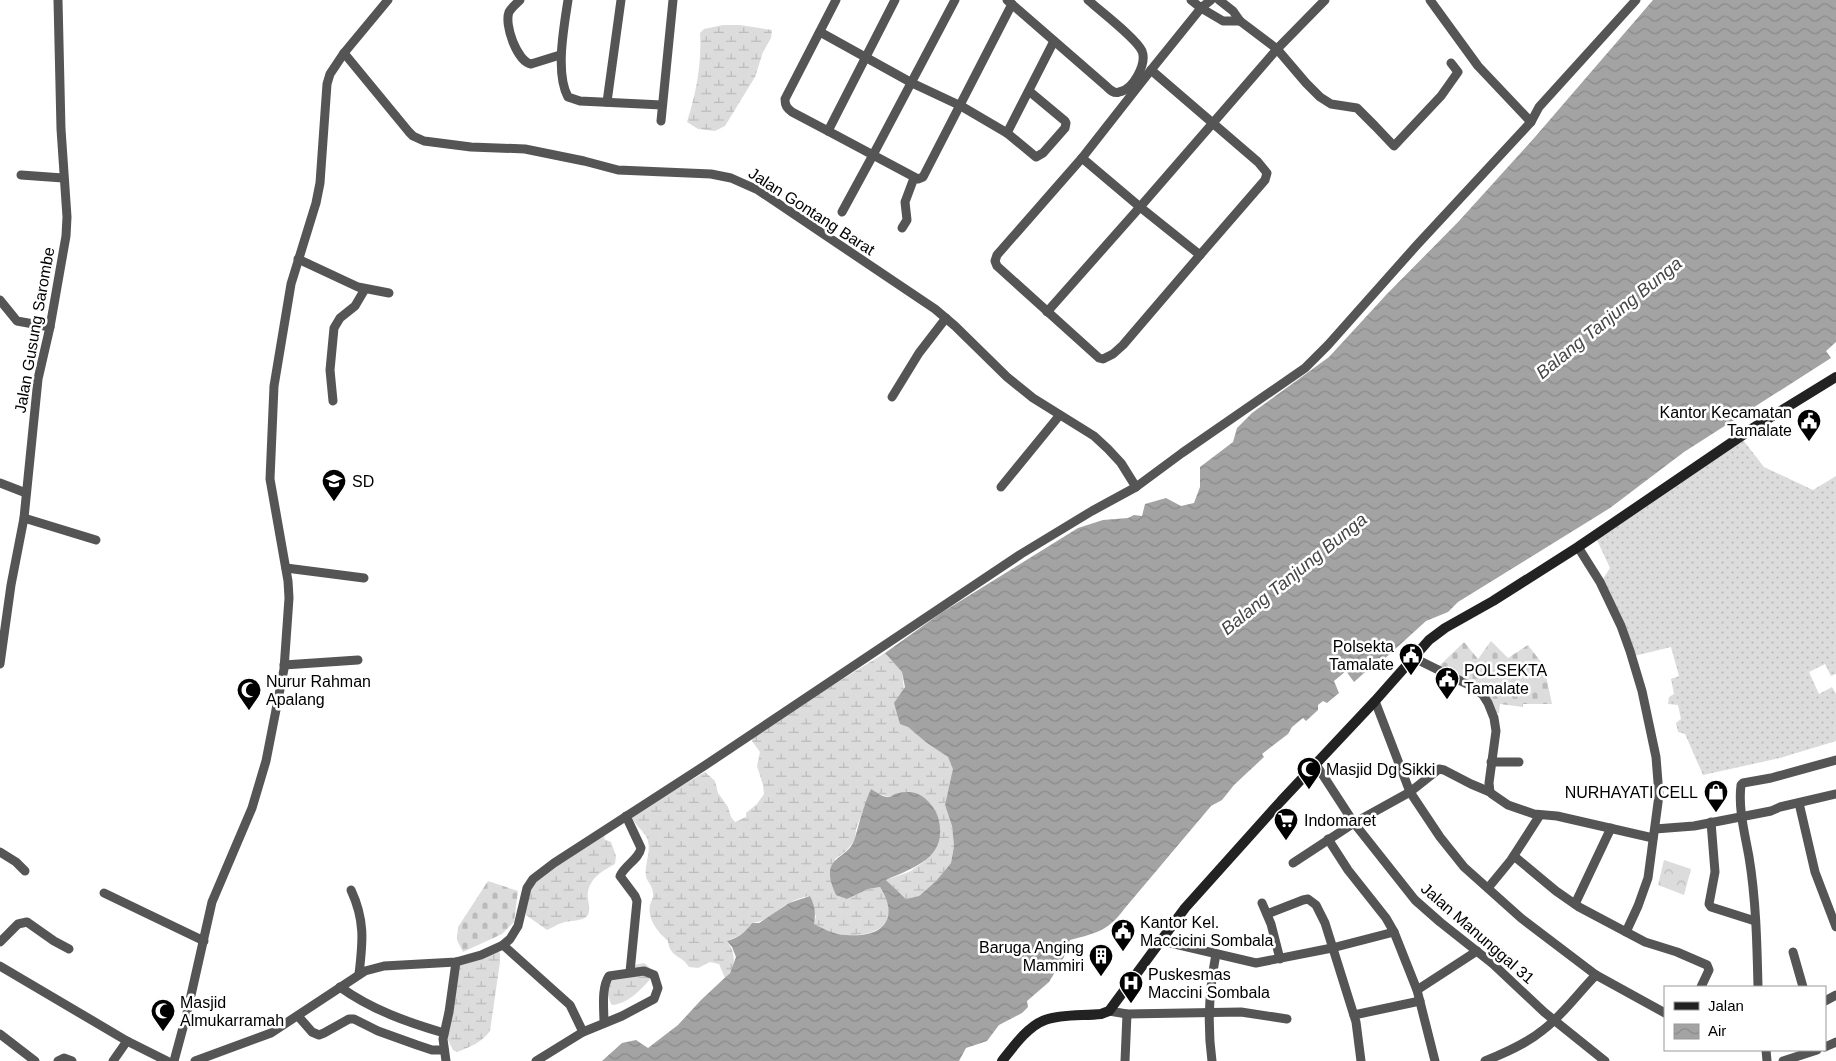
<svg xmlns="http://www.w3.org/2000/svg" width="1836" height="1061" font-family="Helvetica,sans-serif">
	<defs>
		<pattern id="grass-dots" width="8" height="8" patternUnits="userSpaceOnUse" patternTransform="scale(1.25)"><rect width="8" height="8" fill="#dcdcdc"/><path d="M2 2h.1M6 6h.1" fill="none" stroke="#bbb" stroke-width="1.8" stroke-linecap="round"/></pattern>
		<pattern id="wetland-marsh" width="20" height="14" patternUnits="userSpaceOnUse" patternTransform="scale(1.25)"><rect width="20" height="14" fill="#dcdcdc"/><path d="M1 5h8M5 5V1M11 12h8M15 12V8" fill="none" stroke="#bbb"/></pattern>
		<pattern id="cemetery-stones" width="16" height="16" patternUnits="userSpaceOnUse" patternTransform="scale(1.25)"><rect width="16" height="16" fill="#dcdcdc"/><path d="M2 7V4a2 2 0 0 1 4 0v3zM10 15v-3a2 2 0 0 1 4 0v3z" fill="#bbb"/></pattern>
		<pattern id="park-crowns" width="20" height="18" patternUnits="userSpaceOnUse" patternTransform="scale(1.25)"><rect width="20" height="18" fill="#dcdcdc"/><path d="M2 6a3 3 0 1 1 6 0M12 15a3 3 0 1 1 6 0" fill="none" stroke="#bbb"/></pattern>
		<pattern id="water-waves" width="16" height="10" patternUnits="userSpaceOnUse" patternTransform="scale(1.25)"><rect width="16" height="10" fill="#a3a3a3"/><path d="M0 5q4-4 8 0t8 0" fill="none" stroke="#8b8b8b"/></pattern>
	</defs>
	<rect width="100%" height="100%" fill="#fff"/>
	<polygon fill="url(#grass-dots)" points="1743,440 1764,467 1813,490 1836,476 1836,674 1831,676 1825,664 1809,672 1819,694 1832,687 1836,694 1836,741 1780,758 1703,775 1685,734 1678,732 1676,723 1681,719 1678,705 1668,704 1669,697 1674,694 1671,679 1679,676 1671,647 1634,656 1603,579 1610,568 1596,538"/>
	<g fill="url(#wetland-marsh)">
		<path d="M723 25H740L772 30 771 38 763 52 755 77 725 126 715 131 698 129 687 122C696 94 702 63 700 33L704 29Z"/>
		<path d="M885 653 902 672 908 727 928 743 948 757 954 769 945 805 952 826 954 846 951 863 936 881 919 896 906 899 886 880 909 872 925 861 895 794 890 797 878 794 871 790 856 829 855 840 846 851 835 859 847 899 868 889 880 887C902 920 881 937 846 935 835 935 824 929 813 924L816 917 810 896C802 897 794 900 787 904 775 911 766 922 752 923L745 933 727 941C736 954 737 966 725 978L719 964 710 962 698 968 689 967C682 955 670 958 668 941 658 932 647 919 650 905 651 901 654 897 653 894 653 886 647 882 646 876 644 866 651 853 648 841 646 832 635 826 631 816L705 772 715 781 718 793 728 807 731 817 735 822 746 817V813L757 804 764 794 763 785 757 766 760 752 752 741 753 734Z"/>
		<path d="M605 835 604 839 611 842 616 856 615 864C600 872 586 881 588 899 589 904 590 910 588 915 583 922 569 920 562 923 557 924 552 928 547 930L526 915 525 910 534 880Z"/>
		<path d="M495 949 500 953V962L490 1031C481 1043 470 1047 457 1052L453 1050 445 1034 457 965Z"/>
		<path d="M644 963C650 967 652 970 652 977 642 989 628 1004 612 1005 607 998 608 986 604 977L606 973 621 972 635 965Z"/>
	</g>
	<g fill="url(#cemetery-stones)">
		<polygon points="1491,641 1508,658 1528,645 1544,666 1552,704 1523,704 1523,707 1500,704 1499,713 1494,713 1483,689 1439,666 1464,642 1478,659"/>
		<polygon points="488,881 518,891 514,922 502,934 463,952 457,940 458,927"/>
	</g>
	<polygon fill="url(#park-crowns)" points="1664,860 1691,869 1684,895 1658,885"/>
	<path fill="url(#water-waves)" d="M1653 0H1836V342L1826 351 1831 358 1684 452 1610 508 1458 602 1448 612 1426 621 1382 661 1379 658 1372 661 1373 665 1354 682 1346 671 1334 681 1339 693 1327 703 1323 701 1318 705V710L1306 721 1303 718 1292 727 1288 734 1262 754 1264 757 1234 785 1222 800 1211 806 1125 908C1108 931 1097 933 1070 940L1064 957 1049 982 1027 1001 1028 1007 1022 1013 999 1025 987 1041 966 1048 959 1061H602L622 1043 636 1040 648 1048 678 1025 701 1000 730 973 736 957 732 947 727 941C738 938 745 933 752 923H759L789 903 810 896C815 906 816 913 814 924 824 929 835 935 846 935 881 938 901 920 880 887L868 889 847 899 836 895C817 854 848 862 855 838 860 821 863 807 871 789 876 792 882 797 888 797 892 797 892 795 895 794 902 792 911 791 918 794 927 798 935 808 938 817 949 857 916 867 886 880L906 899 919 896 936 881 951 863 954 846 952 826 945 805 953 769 948 757 927 743 908 727 900 724 894 703 905 687 902 672 885 653 941 613 1078 528 1103 520 1128 518 1134 515 1142 516 1145 504 1166 498 1181 506 1194 503 1200 487V467L1233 442 1237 428 1252 413 1329 357 1386 295 1459 221 1535 137Z"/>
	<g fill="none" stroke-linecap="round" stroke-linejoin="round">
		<g stroke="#555" stroke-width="9">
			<path d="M520 0C516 4 512 7 509 12 504 25 517 61 531 64L560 55"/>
			<path d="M568 0C564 27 555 73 568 97L580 101 662 105"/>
			<polyline points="955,0 873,155 918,179 923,177 1012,4"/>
			<path d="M1007 0 1106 86C1110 90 1114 94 1119 92 1133 90 1147 64 1142 51 1136 38 1100 11 1088 0"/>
			<polyline points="1191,0 1201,8 1223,21 1240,21"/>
			<polyline points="1219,0 1233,11 1240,21 1277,49 1306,83 1320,97 1331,104 1357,108 1375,126 1394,146 1441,96 1458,72 1451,63"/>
			<polyline points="1430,0 1478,66 1531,122"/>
			<polyline points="820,32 912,83 961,106 1007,133 1054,41"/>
			<polyline points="344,53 409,132 413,136 424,141 471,147 525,149 584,161 618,170 711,174 731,178 758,190 935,309 955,326 1007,377 1033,398 1094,436 1108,449 1121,463 1136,487"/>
			<polyline points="1151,70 1258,162 1267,173 1265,180 1200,255 1140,207 1277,49 1325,0"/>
			<polyline points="607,102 621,0"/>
			<polyline points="661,121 673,0"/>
			<path d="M828 131 792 112C787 108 785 106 785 99L836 0"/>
			<polyline points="1007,133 1036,157 1043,153 1065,128 1066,123 1065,121 1029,91"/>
			<polyline points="21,175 63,178"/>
			<polyline points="842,212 873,155 828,131 895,0"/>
			<polyline points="902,228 907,220 905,202 914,178"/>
			<polyline points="1200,255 1123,345 1113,354 1103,359 1099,358 997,266 995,261 997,255 1082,158 1151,70 1201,8 1211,0"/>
			<polyline points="298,259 358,287 389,293"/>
			<polyline points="0,300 17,321 50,327"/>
			<polyline points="1047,312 1140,207 1082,158"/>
			<polyline points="892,397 919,353 946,318"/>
			<polyline points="333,401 330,370 334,328 340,318 355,306 365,289"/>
			<polyline points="0,483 26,493"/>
			<polyline points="1001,487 1059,416"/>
			<polyline points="24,518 96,540"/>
			<polyline points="1578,547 1600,582 1621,626 1630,651 1642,691 1656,757 1659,795 1648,878 1638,906 1626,932"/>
			<polyline points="286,568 364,578"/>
			<polyline points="1412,657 1475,688 1483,695 1488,703 1494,718 1496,731 1489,783 1490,792 1492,794 1508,805 1534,814 1557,816 1653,838"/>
			<polyline points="0,664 11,585 24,518 38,379 50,327 66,236 67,217 61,129 58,0"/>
			<polyline points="284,665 358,660"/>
			<polyline points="1375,701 1410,792 1440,837 1464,867 1521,918 1596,975 1665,1013"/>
			<polyline points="1491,762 1519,762"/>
			<polyline points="1315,763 1354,823 1415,900 1440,922 1493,964 1544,1012 1605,1061"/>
			<polyline points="1799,803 1815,872 1836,927"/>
			<path d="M626 816 641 848C639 859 625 865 620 876L635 896 637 901 630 972"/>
			<polyline points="1711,822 1715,872 1709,904 1711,907 1755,921"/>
			<polyline points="1655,829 1694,826 1771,811 1780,807 1836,794"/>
			<polyline points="1328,839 1348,870 1386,918 1394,932 1417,990 1435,1061"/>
			<polyline points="0,852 16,862 25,871"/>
			<polyline points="1514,856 1556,891 1579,907 1645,942 1677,952 1707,965 1709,970 1701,987"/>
			<polyline points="1293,863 1354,823 1410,792 1439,769 1444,770 1471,784 1490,792"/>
			<polyline points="1488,888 1511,860 1540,815"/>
			<path d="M351 890C365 920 363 941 359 974"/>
			<polyline points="104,893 204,941"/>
			<polyline points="1262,903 1271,924 1280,959"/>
			<polyline points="1575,904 1611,828"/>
			<polyline points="1267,914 1303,900 1308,899 1316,905 1325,923 1356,1022 1361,1061"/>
			<polyline points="1162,941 1256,963 1332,948 1394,932"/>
			<polyline points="0,942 18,924 27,922 54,941 69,949"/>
			<path d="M503 945 570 1005 583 1032 622 1016 654 999 658 988 654 975 644 971 609 976C601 988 604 1009 604 1023"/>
			<polyline points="1793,952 1803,987"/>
			<polyline points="0,966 127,1041 167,1061"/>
			<path d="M340 987C372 1010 407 1022 444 1033"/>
			<path d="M1758 987C1757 944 1756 899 1749 857 1745 834 1738 809 1741 785L1743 783 1771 778 1836 760"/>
			<polyline points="1417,990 1477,951"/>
			<polyline points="1825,1001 1836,995"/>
			<polyline points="1109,1011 1127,1014 1241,1012 1287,1019"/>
			<polyline points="1354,1015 1420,1001"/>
			<polyline points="298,1016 312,1032 319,1035 324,1033 349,1019 354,1019 378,1031 417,1045 432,1050 444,1050"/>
			<polyline points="0,1034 35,1061"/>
			<polyline points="1825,1047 1836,1042"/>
			<polyline points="1766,1050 1767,1061"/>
			<polyline points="58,1061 64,1058 72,1061"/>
			<polyline points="113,1061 127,1041"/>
			<polyline points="174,1061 187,1013 212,902 252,808 266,761 284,669 289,598 288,581 270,479 274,386 291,284 316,203 320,183 327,84 330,74 344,53 388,0"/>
			<polyline points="195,1061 271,1033 365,971 384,966 456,962 481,955 503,945 510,939 518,926 527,888 533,879 554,863 704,766 1021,554 1092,511 1136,487 1182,453 1305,368 1328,345 1416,246 1531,122 1539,107 1636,0"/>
			<polyline points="446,1061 443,1039 449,1012 456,962"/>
			<polyline points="536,1061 583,1032"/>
			<polyline points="1125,1061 1127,1014"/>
			<path d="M1212 1061C1207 1025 1209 990 1216 954"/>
			<path d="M1485 1061C1505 1053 1526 1044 1543 1030 1563 1015 1578 993 1596 975"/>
			<polyline points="1783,1061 1817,1050"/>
		</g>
		<path stroke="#222" stroke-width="10" d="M1002 1061C1013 1047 1028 1026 1045 1020 1062 1014 1083 1016 1101 1014L1109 1011 1185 908 1281 801 1375 701 1429 640 1445 628 1493 601 1578 547 1753 428 1836 377"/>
	</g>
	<defs>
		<symbol id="civic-pin" viewBox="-11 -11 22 30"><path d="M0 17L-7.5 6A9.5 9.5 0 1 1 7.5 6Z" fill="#000" stroke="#fff"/><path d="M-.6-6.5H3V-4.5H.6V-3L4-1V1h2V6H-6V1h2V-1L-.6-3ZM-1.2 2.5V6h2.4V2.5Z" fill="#fff"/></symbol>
		<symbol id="school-pin" viewBox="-11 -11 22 30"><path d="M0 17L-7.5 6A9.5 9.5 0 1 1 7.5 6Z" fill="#000" stroke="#fff"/><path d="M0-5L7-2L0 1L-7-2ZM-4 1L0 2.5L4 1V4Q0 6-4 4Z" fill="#fff"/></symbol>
		<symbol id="mosque-pin" viewBox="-11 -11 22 30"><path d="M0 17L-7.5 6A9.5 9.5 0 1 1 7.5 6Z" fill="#000" stroke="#fff"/><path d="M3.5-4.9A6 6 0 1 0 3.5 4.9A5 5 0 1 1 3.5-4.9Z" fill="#fff"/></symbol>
		<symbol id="shop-pin" viewBox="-11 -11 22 30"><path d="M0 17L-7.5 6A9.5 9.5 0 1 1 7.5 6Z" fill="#000" stroke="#fff"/><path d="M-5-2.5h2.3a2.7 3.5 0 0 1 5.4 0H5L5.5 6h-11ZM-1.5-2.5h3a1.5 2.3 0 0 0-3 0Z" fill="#fff"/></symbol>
		<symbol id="supermarket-pin" viewBox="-11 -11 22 30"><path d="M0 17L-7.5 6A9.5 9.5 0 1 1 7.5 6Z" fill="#000" stroke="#fff"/><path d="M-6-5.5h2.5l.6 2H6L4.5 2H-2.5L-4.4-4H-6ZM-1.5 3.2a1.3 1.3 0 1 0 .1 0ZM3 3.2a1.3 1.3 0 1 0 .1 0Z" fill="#fff"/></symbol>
		<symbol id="building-pin" viewBox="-11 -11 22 30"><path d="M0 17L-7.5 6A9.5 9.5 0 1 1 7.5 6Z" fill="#000" stroke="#fff"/><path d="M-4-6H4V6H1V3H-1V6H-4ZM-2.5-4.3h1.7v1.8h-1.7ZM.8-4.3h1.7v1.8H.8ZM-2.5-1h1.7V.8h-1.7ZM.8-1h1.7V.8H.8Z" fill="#fff"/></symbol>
		<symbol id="hospital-pin" viewBox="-11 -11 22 30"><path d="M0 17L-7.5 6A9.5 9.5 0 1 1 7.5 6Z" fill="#000" stroke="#fff"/><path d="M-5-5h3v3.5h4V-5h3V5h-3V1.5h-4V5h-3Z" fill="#fff"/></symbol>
	</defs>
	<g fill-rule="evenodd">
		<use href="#civic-pin" x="1795" y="407" width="28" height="38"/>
		<use href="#school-pin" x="320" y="467" width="28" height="38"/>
		<use href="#civic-pin" x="1397" y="641" width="28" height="38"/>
		<use href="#civic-pin" x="1433" y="665" width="28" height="38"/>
		<use href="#mosque-pin" x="235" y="676" width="28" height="38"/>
		<use href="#mosque-pin" x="1295" y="755" width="28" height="38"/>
		<use href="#shop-pin" x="1702" y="778" width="28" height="38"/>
		<use href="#supermarket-pin" x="1272" y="806" width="28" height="38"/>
		<use href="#civic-pin" x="1109" y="917" width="28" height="38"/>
		<use href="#building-pin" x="1087" y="942" width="28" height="38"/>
		<use href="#hospital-pin" x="1117" y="969" width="28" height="38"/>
		<use href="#mosque-pin" x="149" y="997" width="28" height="38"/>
	</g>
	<g text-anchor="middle" stroke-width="5" stroke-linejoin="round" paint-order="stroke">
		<g font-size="16" fill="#000" stroke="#fff">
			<text transform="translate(812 211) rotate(33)" y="6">Jalan Gontang Barat</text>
			<text transform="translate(34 330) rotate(-80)" y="6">Jalan Gusung Sarombe</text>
			<text transform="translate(1478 933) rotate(41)" y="6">Jalan Manunggal 31</text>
		</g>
		<g font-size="16" fill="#000" stroke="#fff" text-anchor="start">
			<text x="1792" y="418" text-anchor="end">Kantor Kecamatan<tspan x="1792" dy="18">Tamalate</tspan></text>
			<text x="352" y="487">SD</text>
			<text x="1394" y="652" text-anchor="end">Polsekta<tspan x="1394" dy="18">Tamalate</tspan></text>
			<text x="1464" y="676">POLSEKTA<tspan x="1464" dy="18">Tamalate</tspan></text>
			<text x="266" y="687">Nurur Rahman<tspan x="266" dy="18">Apalang</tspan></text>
			<text x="1326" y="775">Masjid Dg Sikki</text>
			<text x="1698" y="798" text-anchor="end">NURHAYATI CELL</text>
			<text x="1304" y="826">Indomaret</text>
			<text x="1140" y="928">Kantor Kel.<tspan x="1140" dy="18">Maccicini Sombala</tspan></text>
			<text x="1084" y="953" text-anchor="end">Baruga Anging<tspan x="1084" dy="18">Mammiri</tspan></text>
			<text x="1148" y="980">Puskesmas<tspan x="1148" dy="18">Maccini Sombala</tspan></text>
			<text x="180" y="1008">Masjid<tspan x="180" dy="18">Almukarramah</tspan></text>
		</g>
		<g font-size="18" font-style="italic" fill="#444" stroke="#fff">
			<text transform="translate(1609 318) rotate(-39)" y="6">Balang Tanjung Bunga</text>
			<text transform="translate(1294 574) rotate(-39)" y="6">Balang Tanjung Bunga</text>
		</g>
	</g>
	<rect x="1664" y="986" width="162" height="65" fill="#ffffff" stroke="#999999"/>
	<rect x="1674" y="1002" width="25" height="8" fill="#222222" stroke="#999999"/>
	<text x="1708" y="1011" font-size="15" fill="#000000">Jalan</text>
	<rect x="1674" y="1024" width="25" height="15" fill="url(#water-waves)" stroke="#999999"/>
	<text x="1708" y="1036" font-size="15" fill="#000000">Air</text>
</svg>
